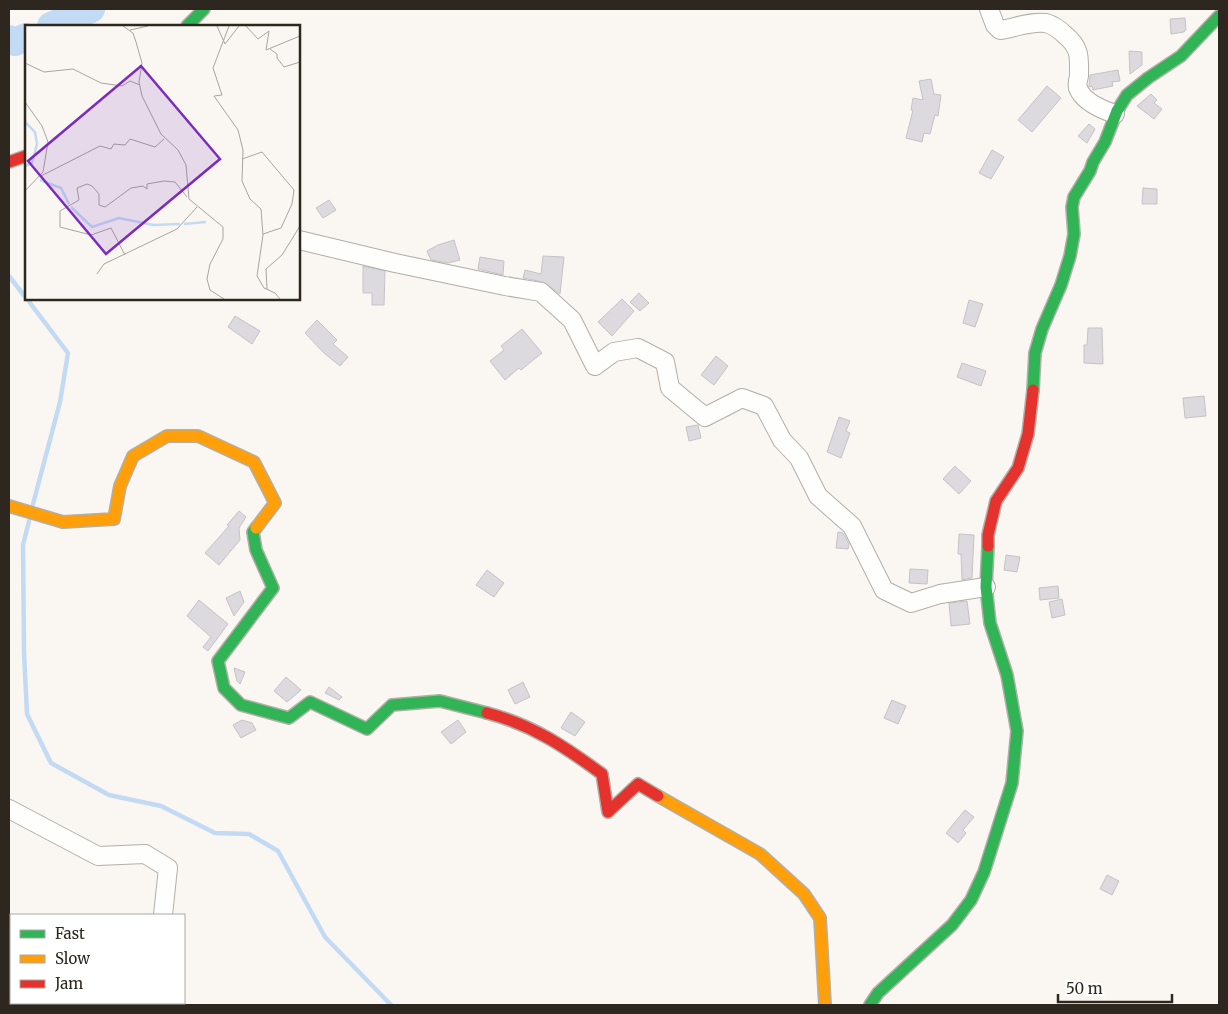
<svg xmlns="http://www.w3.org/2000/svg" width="1228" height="1014" font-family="Merriweather,serif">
	<rect width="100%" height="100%" fill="#faf7f2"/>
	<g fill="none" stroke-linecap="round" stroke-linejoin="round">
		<g stroke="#c2daf3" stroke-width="4.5">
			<polyline points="9,276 26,298"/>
			<polyline points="27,299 68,353 60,402 33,504"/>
			<polyline points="29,521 23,545 24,652 27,714 51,763 109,795 161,806 215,833 249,834 278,851 325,937 391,1005"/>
		</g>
		<g stroke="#c2daf3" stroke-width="28">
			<polyline points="51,26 91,9"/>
			<polyline points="9,39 15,42 26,37"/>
		</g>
	</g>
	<g fill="#dcd9df" stroke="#c6c3c5">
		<polygon points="1185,18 1186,30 1184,32 1171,34 1170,19"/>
		<polygon points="1129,51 1142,52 1142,65 1130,74"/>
		<polygon points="1118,70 1120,81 1112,82 1113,86 1093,90 1092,86 1089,87 1090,75"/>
		<polygon points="931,79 934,94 941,95 938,116 935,115 930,134 924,133 922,142 906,138 913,110 911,110 913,98 923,100 919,81"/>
		<polygon points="1047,86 1061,98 1032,132 1018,120"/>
		<polygon points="1151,94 1157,100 1154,103 1162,109 1154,119 1137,106"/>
		<polygon points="1089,124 1095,129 1087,143 1078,136"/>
		<polygon points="992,150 1004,157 991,179 979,173"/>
		<polygon points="1143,188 1157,189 1157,204 1142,204"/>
		<polygon points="329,200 336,210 323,218 316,208"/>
		<polygon points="454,240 460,260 448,263 431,260 427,251 438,245"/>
		<polygon points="543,256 564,257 560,294 543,282 523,278 525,270 541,274"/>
		<polygon points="480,257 504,261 503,275 478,269"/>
		<polygon points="363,266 385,271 384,305 372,305 372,293 363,293"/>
		<polygon points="639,293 649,303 640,311 630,302"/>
		<polygon points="622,299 634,311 612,336 598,322"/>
		<polygon points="969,300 983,304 975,327 963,323"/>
		<polygon points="235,316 260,331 252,344 228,327"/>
		<polygon points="317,320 337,340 333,344 348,357 340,366 324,353 305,333"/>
		<polygon points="1088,328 1102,328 1103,364 1084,363 1084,345 1087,345"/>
		<polygon points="522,329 542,353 521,370 519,368 505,380 490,361 504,350 501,346"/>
		<polygon points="716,356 728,366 714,385 701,375"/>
		<polygon points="962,363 986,371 981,386 957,377"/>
		<polygon points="1204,396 1206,416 1185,418 1183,398"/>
		<polygon points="839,417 850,421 846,431 850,433 841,458 827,452"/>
		<polygon points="698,425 701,438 689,441 686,427"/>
		<polygon points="955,466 971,481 959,494 943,479"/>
		<polygon points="239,511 246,517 239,528 240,540 219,565 205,553 229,526 227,525"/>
		<polygon points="838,532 843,533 849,544 848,549 836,548"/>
		<polygon points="959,534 974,535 972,578 962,580 961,554 958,554"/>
		<polygon points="1006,555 1020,557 1017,572 1004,570"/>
		<polygon points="910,569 928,570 927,584 909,583"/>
		<polygon points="487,570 504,583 494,597 476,585"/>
		<polygon points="1058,586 1059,598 1040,600 1039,588"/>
		<polygon points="240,591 244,602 234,616 226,598"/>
		<polygon points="1062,599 1065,615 1052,618 1049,602"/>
		<polygon points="199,600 228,624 208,651 203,647 211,637 187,616"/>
		<polygon points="967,601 970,624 951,626 949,603"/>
		<polygon points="234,668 245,672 240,684 237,681"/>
		<polygon points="286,677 301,690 287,702 274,691"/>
		<polygon points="523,682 530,697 515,704 508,690"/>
		<polygon points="329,687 342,697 339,700 325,693"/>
		<polygon points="892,700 906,706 898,724 884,718"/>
		<polygon points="571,712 585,722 575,736 561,728"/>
		<polygon points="242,720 252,723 256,730 241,738 233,725"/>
		<polygon points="458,720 466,732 451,744 441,732"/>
		<polygon points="965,810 974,817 963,830 966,833 958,843 946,833"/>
		<polygon points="1107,875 1119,881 1112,895 1100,889"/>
	</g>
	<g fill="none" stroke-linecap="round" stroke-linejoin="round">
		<defs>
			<g id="street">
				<path d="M989 9 995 25 1000 30C1015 28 1030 21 1046 23 1053 25 1060 30 1065 35 1081 48 1079 58 1079 76 1078 80 1077 85 1078 88 1083 102 1103 110 1115 114"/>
				<polyline points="299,240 395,263 505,286 541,292 572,320 595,366 614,352 638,348 665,362 670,388 705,417 742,398 764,406 782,440 799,458 818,496 852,526 884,590 911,603 940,594 986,587"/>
				<polyline points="9,809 98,856 145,854 168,868 163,915"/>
				<polyline points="153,1005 154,1003"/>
			</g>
			<g id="fast">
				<polyline points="187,26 204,9"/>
				<polyline points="1033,390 1035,353 1042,329 1061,285 1070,256 1074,234 1072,207 1074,197 1090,171 1093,162 1105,142 1117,111 1127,95 1148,78 1181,56 1219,16"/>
				<polyline points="256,528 253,532 256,550 273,588 218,661 224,688 241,705 289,718 310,702 367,729 392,705 440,701 487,713"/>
				<polyline points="870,1005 878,993 952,925 971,900 984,872 1012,783 1017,731 1007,675 990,623 986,587 988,546"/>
			</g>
			<g id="slow">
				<polyline points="9,506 63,522 114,519 120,486 133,456 167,436 198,436 254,462 275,503 256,528"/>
				<polyline points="658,796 760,854 804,894 820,918 825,1005"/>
			</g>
			<g id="jam">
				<polyline points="9,162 26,156"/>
				<polyline points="988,546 988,535 996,501 1018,468 1028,434 1033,390"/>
				<path d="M487 713C533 725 565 747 602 774L608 812 638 784 658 796"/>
			</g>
		</defs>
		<use href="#street" stroke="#b2aea8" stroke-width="20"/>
		<use href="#fast" stroke="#b2aea8" stroke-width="14"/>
		<use href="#slow" stroke="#b2aea8" stroke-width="14"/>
		<use href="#jam" stroke="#b2aea8" stroke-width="14"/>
		<use href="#street" stroke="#fefefd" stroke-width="18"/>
		<use href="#fast" stroke="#30b455" stroke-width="11"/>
		<use href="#slow" stroke="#ff9f0a" stroke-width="11"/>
		<use href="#jam" stroke="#e5322d" stroke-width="11"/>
	</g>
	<g transform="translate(25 25)">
		<rect width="275" height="275" fill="#faf7f2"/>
		<path fill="none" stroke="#c2daf3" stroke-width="2.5" d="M0 97 10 107 12 119 7 138 0 141M15 155 36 163 44 179M46 182 67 202 94 193 128 200 155 199M159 199 181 197"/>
		<path fill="none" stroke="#a8a49e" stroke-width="1" d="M98 1 108 8 111 17 117 38 114 57 117 71 136 109 153 125 161 140 164 174 198 202V214L185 239 182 254 185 265 199 274M192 1 200 19 214 1M204 1 188 43 197 70 189 71 213 105 218 125 217 156 225 174 236 184 238 210 232 251 239 263 250 268 255 274M221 1 233 14 244 6 241 25 275 11M105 5 123 1M245 24 252 29V33L259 42 275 37M0 38 19 47 48 44 76 58 97 61 105 56 115 60M0 77 17 101 23 117 18 147 0 166M217 134 237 127 269 165 267 179 256 203 238 209M16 151 75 121 86 124 89 119 100 120 105 114 130 122 139 114M100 230 86 203 66 210 35 202V186L54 175 52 163 62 159 67 161 74 169V180L80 182 106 163 118 161 122 164V159L139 156 150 157 162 172M72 249 79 239 152 204 172 182M242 264 241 244 257 230 275 201"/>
		<path fill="#7b2cbf" fill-opacity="0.15" stroke="#7b2cbf" stroke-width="2.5" d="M116 41 195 134 81 229 3 136Z"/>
		<rect width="275" height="275" fill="none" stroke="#2d271f" stroke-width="2.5"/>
	</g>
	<rect width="1228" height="1014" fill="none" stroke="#2d271f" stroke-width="20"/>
	<rect x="10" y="914" width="175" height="90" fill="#ffffff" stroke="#aba9a5"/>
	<rect x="20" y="930" width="25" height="8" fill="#30b455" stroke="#aba9a5"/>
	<text x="55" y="939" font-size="15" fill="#2d271f">Fast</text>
	<rect x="20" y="955" width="25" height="8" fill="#ff9f0a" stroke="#aba9a5"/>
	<text x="55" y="964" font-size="15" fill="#2d271f">Slow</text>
	<rect x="20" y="980" width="25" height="8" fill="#e5322d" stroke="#aba9a5"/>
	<text x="55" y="989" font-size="15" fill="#2d271f">Jam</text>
	<path d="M1058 994v8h114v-8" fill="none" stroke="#2d271f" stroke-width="2.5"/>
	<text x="1066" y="994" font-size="15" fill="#2d271f" stroke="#ffffff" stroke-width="4" paint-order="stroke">50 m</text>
</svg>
